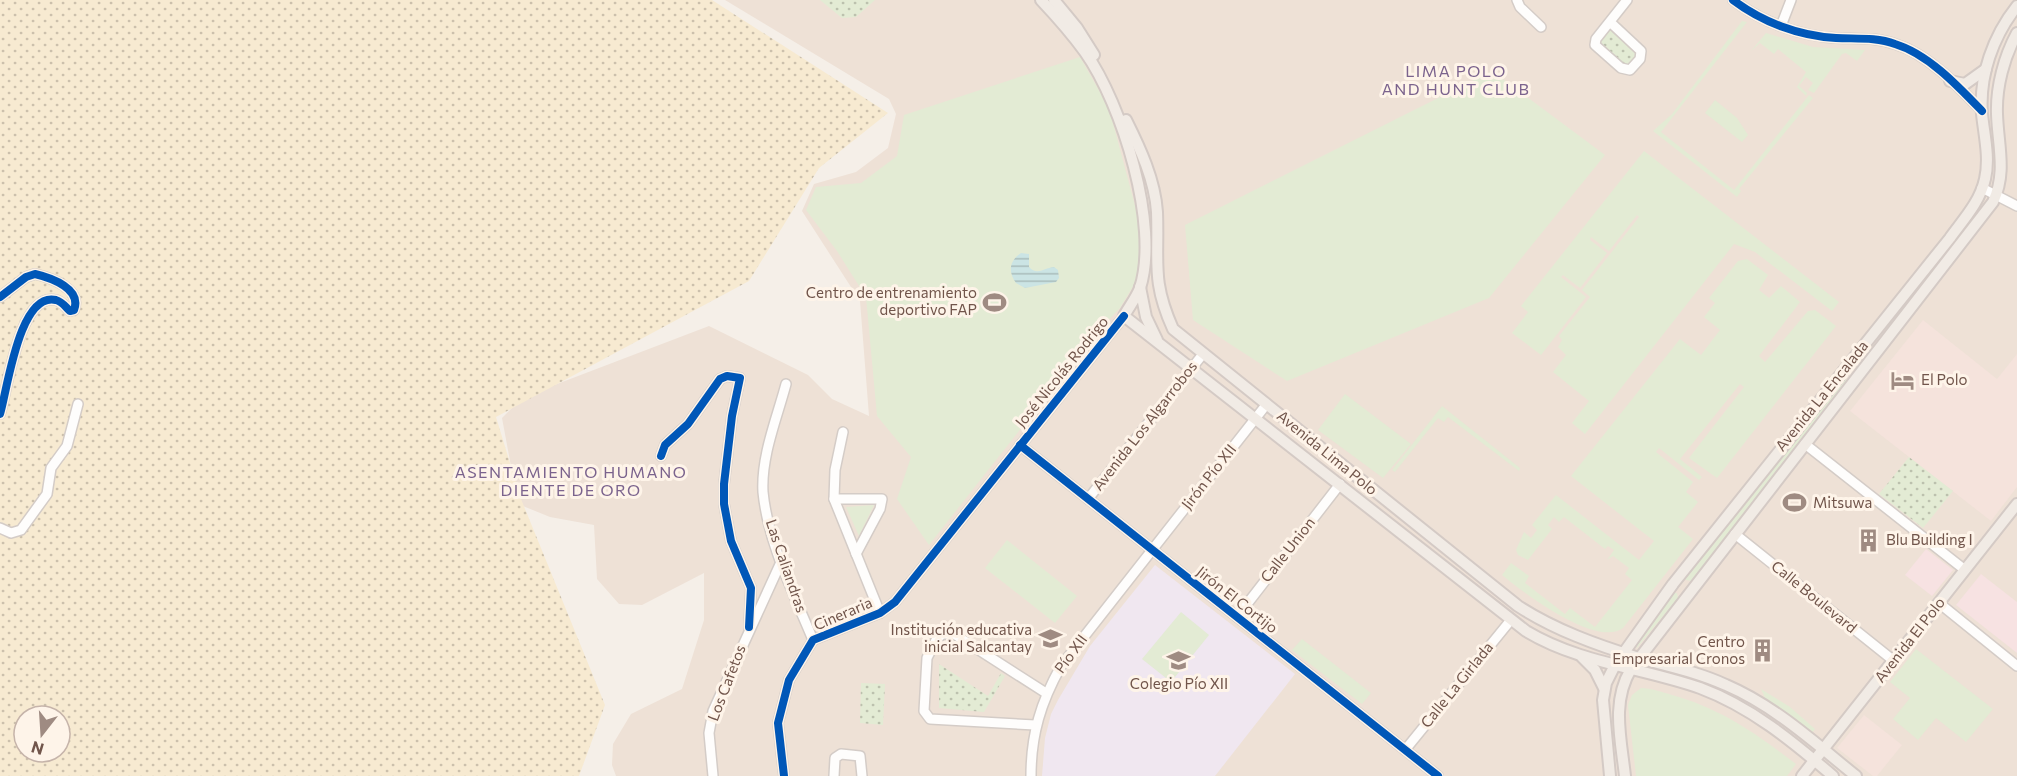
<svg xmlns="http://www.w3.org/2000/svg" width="2017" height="776" font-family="Commissioner,sans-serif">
	<defs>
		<pattern id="sand-dots" width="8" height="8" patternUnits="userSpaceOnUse" patternTransform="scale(1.5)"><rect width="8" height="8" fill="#f7ead1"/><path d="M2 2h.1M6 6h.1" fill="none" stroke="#ccc0ac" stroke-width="1.8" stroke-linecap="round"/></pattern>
		<pattern id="park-dots" width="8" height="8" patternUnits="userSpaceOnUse" patternTransform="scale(1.5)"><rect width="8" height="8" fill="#e3ebd4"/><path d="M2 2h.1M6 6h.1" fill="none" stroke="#bcc1ae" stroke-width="1.8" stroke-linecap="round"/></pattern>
		<pattern id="water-rules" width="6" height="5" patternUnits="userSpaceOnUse" patternTransform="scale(1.5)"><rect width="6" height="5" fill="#cbe4e4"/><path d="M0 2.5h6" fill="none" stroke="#a9bcbb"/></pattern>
	</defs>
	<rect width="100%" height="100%" fill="#f5efe8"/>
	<polygon fill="#eee1d6" points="725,0 2017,0 2017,776 616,776 612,765 613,744 631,714 682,689 704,620 704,573 642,605 619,604 597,579 594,525 550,517 518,504 502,418 523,397 709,326 808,375 832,399 869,416 860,301 802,211 814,184 856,172 888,148 896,114 889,99"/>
	<g fill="#f5e3dc">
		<polygon points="1923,320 1997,379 2017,354 2017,487 1991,521 1850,411"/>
		<polygon points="1864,715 1902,745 1877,776 1873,776 1837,748"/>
	</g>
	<polygon fill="#f0e7f0" points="1155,565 1295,674 1215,776 1042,776 1045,738 1051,714 1058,700 1090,646"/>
	<g fill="#f7e2e2">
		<polygon points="1926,549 1953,570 1932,596 1905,575"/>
		<polygon points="1981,574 2017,602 2017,653 1956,605"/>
	</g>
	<g fill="#e3ebd4">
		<polygon points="1742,21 1747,22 1661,132 1734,190 1809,95 1813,98 1739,189 1741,191 1737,197 1653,131 1672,114"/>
		<polygon points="1766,33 1813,47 1865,50 1857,61 1846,53 1842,54 1814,93 1808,90 1813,83 1806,77 1799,86 1807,93 1806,96 1797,87 1806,72 1778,49 1774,54 1760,43 1751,51"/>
		<polygon points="1080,57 1109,108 1141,228 1142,248 1135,283 1120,308 1097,332 929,545 897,499 911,457 877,416 866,297 837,251 806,210 816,187 861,183 897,156 904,115"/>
		<polygon points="1492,71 1605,155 1489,298 1287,381 1193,320 1185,225"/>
		<polygon points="1715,100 1737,118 1748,135 1742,142 1705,113"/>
		<polygon points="1644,151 1839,302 1832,311 1755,252 1734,244 1585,434 1572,423 1589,401 1553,372 1566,355 1558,347 1562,340 1559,336 1590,297 1582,290 1639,217 1637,215 1609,251 1591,237 1590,240 1607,253 1580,288 1563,275 1561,277 1586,297 1541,355 1512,333 1528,312 1521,306"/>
		<path d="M1747 259 1768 275 1759 290 1769 298 1781 286 1800 302 1759 356 1765 362 1808 311 1815 310 1836 326 1717 478 1689 458 1744 387 1740 384 1680 459 1702 477 1699 480 1659 448 1656 452 1693 482 1686 492 1698 502 1678 527 1693 539 1623 628C1597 648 1525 594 1502 575L1511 563 1529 576 1525 583 1565 614 1570 608 1595 627 1632 580 1625 574 1629 568 1613 556 1607 560 1614 550 1608 546 1605 549 1564 517 1559 522 1554 517 1548 525 1552 529 1528 560 1518 555 1516 550 1524 532 1531 538 1537 530 1532 525 1556 495 1639 560 1654 541 1571 476 1680 339 1701 355 1720 330 1704 317 1715 303 1709 298 1738 261Z"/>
		<polygon points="1844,378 1848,380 1847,386 1692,581 1686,580 1684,577"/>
		<polygon points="1345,394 1411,444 1383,478 1318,430"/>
		<polygon points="1442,406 1520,468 1519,471 1448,417 1444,422 1438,418 1395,472 1392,470"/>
		<polygon points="874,505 859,536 846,507"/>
		<polygon points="1007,540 1077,596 1055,623 985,568"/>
		<polygon points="1672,593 1677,593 1678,598 1636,649 1639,640"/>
		<polygon points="1181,612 1209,635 1171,682 1142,659"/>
		<polygon points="1302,639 1371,693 1362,704 1292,650"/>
		<polygon points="1916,649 1993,709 1966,742 1936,718 1918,740 1893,719 1910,698 1890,682"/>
		<path d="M1641 688C1651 688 1662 692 1672 695 1720 708 1757 734 1796 764L1787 776H1636L1628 705 1632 695Z"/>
		<polygon points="1761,689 1790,707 1815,729 1812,733 1765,698"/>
	</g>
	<path fill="url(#sand-dots)" fill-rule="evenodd" d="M0 0H712L888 113 819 168 749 281 496 417 521 499 605 705 579 776H0ZM24 716H60V752H24Z"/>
	<g fill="url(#park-dots)">
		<polygon points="820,0 875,0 856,17 842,18"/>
		<polygon points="1612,23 1641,51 1630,70 1599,50 1598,40"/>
		<polygon points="1909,457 1953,491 1923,528 1879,494"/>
		<polygon points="939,664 988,696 1001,673 1005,676 984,712 939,708"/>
		<polygon points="861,683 885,684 883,725 860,723"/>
	</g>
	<path fill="url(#water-rules)" d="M1021 253 1029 254V267C1037 276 1044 268 1054 267L1058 270 1059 278 1056 282 1025 288 1016 283C1008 272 1009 261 1021 253Z"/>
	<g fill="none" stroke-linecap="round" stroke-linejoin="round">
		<defs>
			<g id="minor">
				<polyline points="1517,0 1520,7 1541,27"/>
				<path d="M1733 0C1762 22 1799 36 1836 38 1856 39 1876 37 1895 44 1928 54 1958 86 1982 111"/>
				<polyline points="1610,22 1641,51 1640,59 1630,70 1621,68 1595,45 1596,39 1627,0"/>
				<polyline points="1781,26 1791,0"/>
				<polyline points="1982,188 2017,206"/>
				<path d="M0 297 26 277 35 274C52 278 82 289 74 310L70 311C66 308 63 302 56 300 19 291 7 392 0 414"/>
				<path d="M786 384C777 418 761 456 763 492 768 543 794 594 813 640"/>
				<polyline points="843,432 835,470 834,499 880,613"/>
				<polyline points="1805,444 1965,570"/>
				<polyline points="1020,445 1438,776"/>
				<polyline points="661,456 665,445 688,424 720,379 727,376 740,378 732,416 724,484 724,504 731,541 751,588 749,627"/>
				<polyline points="834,499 882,499 880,509 856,554"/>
				<polyline points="1088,499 1203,354"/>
				<polyline points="0,528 11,533 21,530 47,494 51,468 67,446 78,404"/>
				<polyline points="1735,534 1894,661"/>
				<polyline points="1939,603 2017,666"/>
				<polyline points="1237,617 1340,484"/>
				<polyline points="1035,725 930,719 924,711 927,658 936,640 942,634 954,634 1046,693"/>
				<polyline points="1405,750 1510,621"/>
				<polyline points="713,776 709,733 713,711 781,562"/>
				<polyline points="784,776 778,723 789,680 813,640 880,613 895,602 1124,316"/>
				<polyline points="834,776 835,758 841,754 860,756 862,776"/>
				<path d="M1031 776C1031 734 1041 702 1061 666L1266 405"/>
			</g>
			<g id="major">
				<path d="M1041 0C1057 17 1072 34 1085 52 1122 104 1160 226 1140 288 1136 298 1129 307 1124 316L1526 631C1579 663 1643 668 1700 688 1751 707 1792 741 1833 776"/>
				<polyline points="1054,0 1077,28 1094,55"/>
				<polyline points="1950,81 1965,84 1986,69"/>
				<path d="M1126 120C1140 148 1155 180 1157 212 1159 262 1151 280 1173 329L1518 606C1555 630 1597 645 1639 658 1668 666 1698 672 1726 685 1775 706 1815 743 1856 776"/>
				<polyline points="1140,287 1146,317 1157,340"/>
				<polyline points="1582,657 1595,670 1604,688"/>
				<path d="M1610 776 1603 700 1606 683 1615 665 1673 584 1950 238C1963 220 1980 202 1985 179 1990 158 1984 134 1982 114 1979 76 1993 36 2017 6"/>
				<path d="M1625 776C1621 739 1611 702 1631 669L1993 202C2007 172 1998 146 1997 114 1996 87 2004 57 2017 33"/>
				<polyline points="1802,776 2017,504"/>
			</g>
		</defs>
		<use href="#minor" stroke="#d4ccc7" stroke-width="12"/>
		<use href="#major" stroke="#d4cac5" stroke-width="14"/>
		<use href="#minor" stroke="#fefdfc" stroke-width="9"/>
		<use href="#major" stroke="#f1ebe5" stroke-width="10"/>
		<defs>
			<g id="cycleway">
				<path d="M1733 0C1762 22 1799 36 1836 38 1856 39 1876 37 1895 44 1928 54 1958 86 1982 111"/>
				<path d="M0 297 26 277 35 274C52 278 82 289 74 310L70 311C66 308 63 302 56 300 19 291 7 392 0 414"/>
				<polyline points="1020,445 1438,776"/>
				<polyline points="661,456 665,445 688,424 720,379 727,376 740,378 732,416 724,484 724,504 731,541 751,588 749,627"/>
				<polyline points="784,776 778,723 789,680 813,640 880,613 895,602 1124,316"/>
			</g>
		</defs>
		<use href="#cycleway" stroke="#fef4e9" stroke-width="11"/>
		<use href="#cycleway" stroke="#0057b8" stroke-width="8"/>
	</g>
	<defs>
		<symbol id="stadium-bare" viewBox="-9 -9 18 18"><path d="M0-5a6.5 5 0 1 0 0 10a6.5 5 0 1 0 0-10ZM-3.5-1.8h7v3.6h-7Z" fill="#9f8b82" stroke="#fef4e9" stroke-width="2.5" paint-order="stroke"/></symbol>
		<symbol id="hotel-bare" viewBox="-9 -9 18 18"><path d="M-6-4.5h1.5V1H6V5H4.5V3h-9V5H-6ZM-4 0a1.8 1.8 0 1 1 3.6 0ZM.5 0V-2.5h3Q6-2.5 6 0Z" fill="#9f8b82" stroke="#fef4e9" stroke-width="2.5" paint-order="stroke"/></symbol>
		<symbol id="building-bare" viewBox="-9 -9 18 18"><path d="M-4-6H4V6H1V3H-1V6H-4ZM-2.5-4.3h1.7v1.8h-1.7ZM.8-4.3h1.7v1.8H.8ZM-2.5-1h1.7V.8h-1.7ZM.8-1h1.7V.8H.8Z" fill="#9f8b82" stroke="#fef4e9" stroke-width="2.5" paint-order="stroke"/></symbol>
		<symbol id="school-bare" viewBox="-9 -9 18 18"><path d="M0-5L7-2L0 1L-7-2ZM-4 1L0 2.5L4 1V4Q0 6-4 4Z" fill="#9f8b82" stroke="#fef4e9" stroke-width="2.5" paint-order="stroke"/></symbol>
	</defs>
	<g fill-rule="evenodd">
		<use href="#stadium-bare" x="978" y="286" width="33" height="33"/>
		<use href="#hotel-bare" x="1886" y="364" width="33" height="33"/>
		<use href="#stadium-bare" x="1778" y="486" width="33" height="33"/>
		<use href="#building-bare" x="1852" y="524" width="33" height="33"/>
		<use href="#school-bare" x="1034" y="622" width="33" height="33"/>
		<use href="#building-bare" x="1746" y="634" width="33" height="33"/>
		<use href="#school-bare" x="1162" y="644" width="33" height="33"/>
	</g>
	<g text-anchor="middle" stroke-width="6" stroke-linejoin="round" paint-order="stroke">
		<g font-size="15" fill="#71554b" stroke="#fef4e9" text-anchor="end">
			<text x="977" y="298">Centro de entrenamiento<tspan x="977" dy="17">deportivo FAP</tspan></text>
			<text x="1921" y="385" text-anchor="start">El Polo</text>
			<text x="1813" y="508" text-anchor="start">Mitsuwa</text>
			<text x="1886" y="545" text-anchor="start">Blu Building I</text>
			<text x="1032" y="635">Institución educativa<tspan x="1032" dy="17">inicial Salcantay</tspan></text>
			<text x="1745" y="647">Centro<tspan x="1745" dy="17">Empresarial Cronos</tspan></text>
			<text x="1179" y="689" text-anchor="middle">Colegio Pío XII</text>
		</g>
		<g font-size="15" fill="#71554b" stroke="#fef4e9">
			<text transform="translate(1062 372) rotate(-51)" y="5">José Nicolás Rodrigo</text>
			<text transform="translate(1822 396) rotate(-51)" y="5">Avenida La Encalada</text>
			<text transform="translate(1145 426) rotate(-52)" y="5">Avenida Los Algarrobos</text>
			<text transform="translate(1327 453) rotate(39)" y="5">Avenida Lima Polo</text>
			<text transform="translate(1209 477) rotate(-52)" y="5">Jirón Pío XII</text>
			<text transform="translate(1288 550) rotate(-52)" y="5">Calle Union</text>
			<text transform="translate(786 566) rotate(71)" y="5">Las Caliandras</text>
			<text transform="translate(1814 597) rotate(39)" y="5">Calle Boulevard</text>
			<text transform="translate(1237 600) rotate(38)" y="5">Jirón El Cortijo</text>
			<text transform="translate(843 614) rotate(-23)" y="5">Cineraria</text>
			<text transform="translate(1910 640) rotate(-52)" y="5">Avenida El Polo</text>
			<text transform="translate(1071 654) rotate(-54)" y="5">Pío XII</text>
			<text transform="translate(727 683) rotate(-69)" y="5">Los Cafetos</text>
			<text transform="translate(1457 685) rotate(-51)" y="5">Calle La Girlada</text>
		</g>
		<g font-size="16" letter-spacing="1.5" fill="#7b638d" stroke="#fef4e9">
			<text x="1456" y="77">LIMA POLO<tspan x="1456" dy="18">AND HUNT CLUB</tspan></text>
			<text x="571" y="478">ASENTAMIENTO HUMANO<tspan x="571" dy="18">DIENTE DE ORO</tspan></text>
		</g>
	</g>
	<g transform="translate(42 734) rotate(197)"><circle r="28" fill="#fef4e9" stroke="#c6b4aa" stroke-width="1.5"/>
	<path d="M0-4.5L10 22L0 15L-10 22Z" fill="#9f8b82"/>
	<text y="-9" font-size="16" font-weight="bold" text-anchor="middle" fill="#71554b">N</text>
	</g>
</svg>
